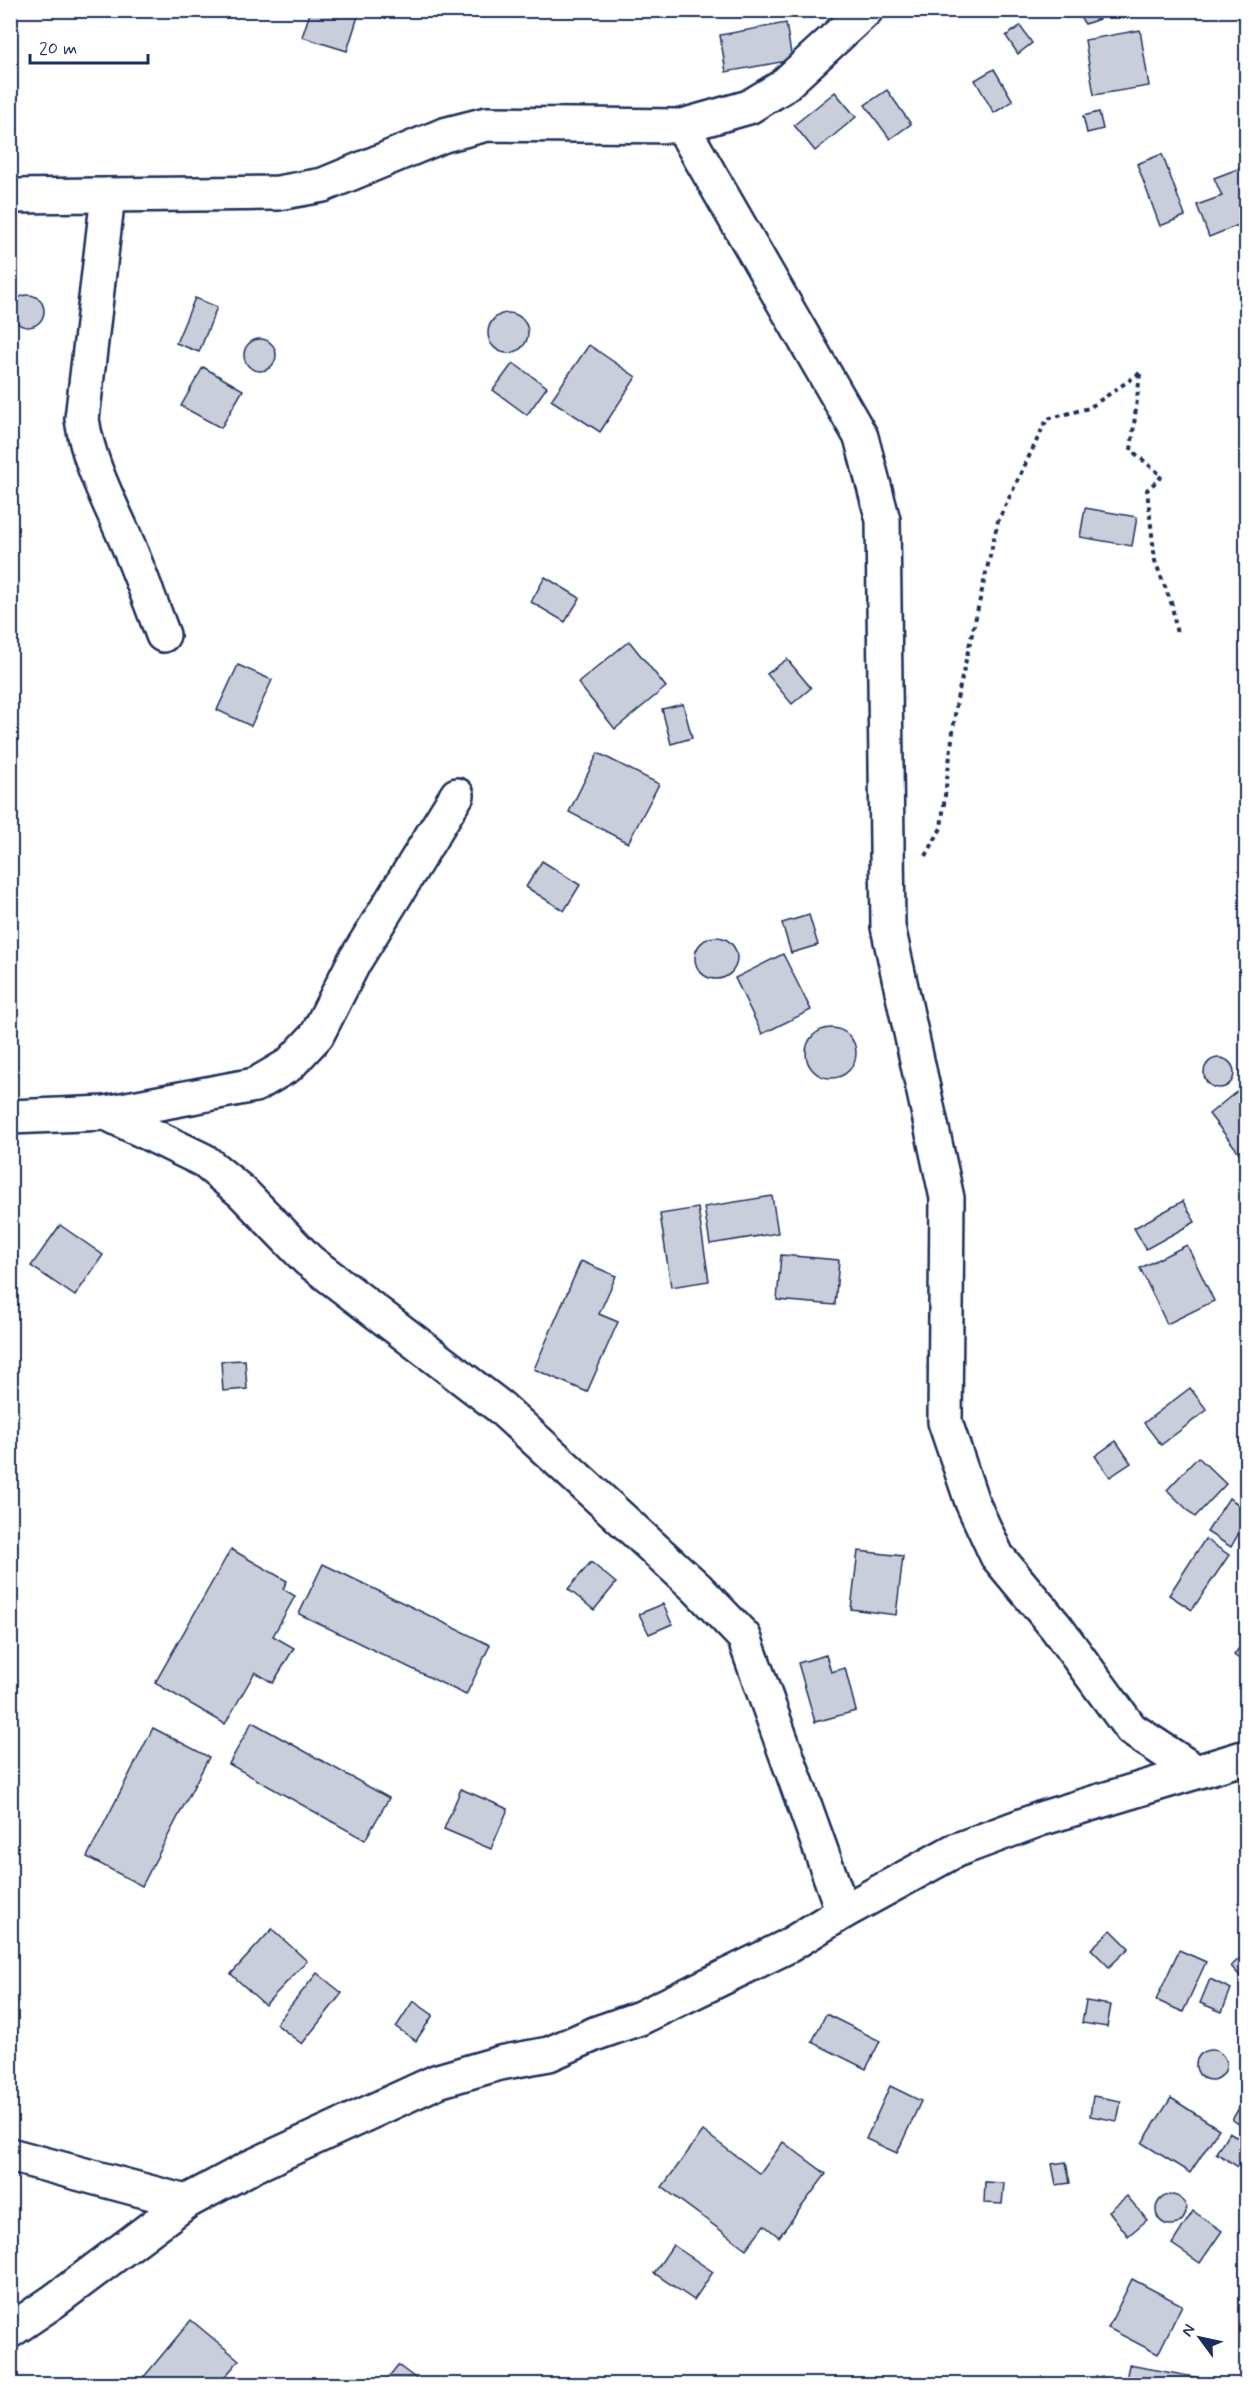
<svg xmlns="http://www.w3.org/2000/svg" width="1257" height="2395" font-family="Mynerve,sans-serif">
	<rect width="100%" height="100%" fill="#fff"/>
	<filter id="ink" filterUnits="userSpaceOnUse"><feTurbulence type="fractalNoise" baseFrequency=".0167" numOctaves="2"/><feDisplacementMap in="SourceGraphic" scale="12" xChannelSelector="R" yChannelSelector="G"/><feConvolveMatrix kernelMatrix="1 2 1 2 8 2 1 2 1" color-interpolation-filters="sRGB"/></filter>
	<g filter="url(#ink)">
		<g fill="#caceda" stroke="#1b2f5e" stroke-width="1.5">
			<polygon points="311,10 360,10 347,51 302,37"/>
			<polygon points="1075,10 1096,10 1099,19 1085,24"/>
			<polygon points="786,23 792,60 726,72 720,35"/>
			<polygon points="1020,26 1032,43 1018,54 1006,36"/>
			<polygon points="1140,30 1149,86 1094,95 1085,40"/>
			<polygon points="994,69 1013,101 994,113 975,80"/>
			<polygon points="887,90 911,124 890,139 865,105"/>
			<polygon points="835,92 856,117 815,151 794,125"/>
			<polygon points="1099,112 1103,129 1087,133 1083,116"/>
			<polygon points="1162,154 1185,216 1160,226 1137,164"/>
			<polygon points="1243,167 1246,176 1246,222 1209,237 1197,205 1222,196 1214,178"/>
			<circle cx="28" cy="311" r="16"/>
			<polygon points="195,298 217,307 199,352 176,343"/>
			<circle cx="508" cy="333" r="20"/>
			<circle cx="260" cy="355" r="16"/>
			<polygon points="589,345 636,377 600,432 551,400"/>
			<polygon points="513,363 547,387 527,415 493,390"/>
			<polygon points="203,367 243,390 221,428 181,406"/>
			<polygon points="1085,508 1137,517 1132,546 1080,537"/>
			<polygon points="545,577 580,598 565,622 531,602"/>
			<polygon points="629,641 666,687 615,729 578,683"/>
			<polygon points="787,659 811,688 792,704 767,674"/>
			<polygon points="238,665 272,680 251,726 217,710"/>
			<polygon points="683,704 692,738 671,744 662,709"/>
			<polygon points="598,753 659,784 628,843 569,812"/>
			<polygon points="542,861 580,885 564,911 526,887"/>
			<polygon points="809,915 818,945 791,953 782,923"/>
			<circle cx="716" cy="958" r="21"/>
			<polygon points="783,954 811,1010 762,1034 735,978"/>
			<circle cx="831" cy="1053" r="25"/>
			<circle cx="1219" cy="1073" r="15"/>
			<polygon points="1246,1084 1246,1110 1243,1113 1246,1116 1246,1149 1240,1154 1209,1114"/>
			<polygon points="772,1196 778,1233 710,1244 704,1207"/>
			<polygon points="1183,1201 1195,1222 1146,1249 1134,1228"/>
			<polygon points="698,1208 709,1281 671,1287 660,1214"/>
			<polygon points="60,1225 103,1255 75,1296 31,1266"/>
			<polygon points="1187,1245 1214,1301 1167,1324 1140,1268"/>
			<polygon points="781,1255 839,1260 835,1305 777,1300"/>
			<polygon points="581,1261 616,1276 599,1314 618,1322 587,1392 534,1369"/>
			<polygon points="245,1360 247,1389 223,1391 221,1361"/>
			<polygon points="1190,1388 1207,1410 1161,1445 1144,1423"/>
			<polygon points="1116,1441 1131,1463 1110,1477 1095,1456"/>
			<polygon points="1198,1457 1226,1484 1195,1517 1167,1490"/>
			<polygon points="1229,1498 1246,1509 1246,1520 1231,1547 1207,1532"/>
			<polygon points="1205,1539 1229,1555 1192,1610 1169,1595"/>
			<polygon points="231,1549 287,1581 283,1589 295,1596 273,1636 294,1648 273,1683 255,1672 225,1724 155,1683"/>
			<polygon points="858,1551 903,1556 896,1615 851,1609"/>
			<polygon points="591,1562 616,1583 594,1610 568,1589"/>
			<polygon points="323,1564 490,1645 466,1695 299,1614"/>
			<polygon points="663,1604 672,1624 649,1634 639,1614"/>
			<polygon points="1246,1638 1246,1664 1234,1655"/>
			<polygon points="826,1655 831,1672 845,1668 856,1711 815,1722 798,1663"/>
			<polygon points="252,1722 389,1798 365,1840 229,1764"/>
			<polygon points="153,1728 209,1757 142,1886 87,1857"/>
			<polygon points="461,1789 508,1809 491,1849 444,1829"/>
			<polygon points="272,1929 307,1961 265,2005 231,1974"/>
			<polygon points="1111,1930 1129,1948 1109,1967 1091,1949"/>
			<polygon points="1179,1950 1206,1962 1183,2012 1156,2000"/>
			<polygon points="1246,1953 1246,1983 1231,1966"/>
			<polygon points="317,1973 342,1993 302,2044 276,2024"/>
			<polygon points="1210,1979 1231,1989 1222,2012 1200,2003"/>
			<polygon points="413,2001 433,2015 416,2041 396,2027"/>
			<polygon points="1086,2001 1111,2005 1107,2027 1082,2023"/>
			<polygon points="826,2014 880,2041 866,2069 812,2042"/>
			<circle cx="1211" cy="2065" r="15"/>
			<polygon points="890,2086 921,2101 897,2153 866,2139"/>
			<polygon points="1093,2096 1121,2101 1117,2121 1090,2116"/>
			<polygon points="1246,2096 1246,2128 1232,2120"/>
			<polygon points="1171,2098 1219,2129 1190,2173 1142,2143"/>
			<polygon points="703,2131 760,2174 783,2142 826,2174 779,2237 764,2225 746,2249 662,2187"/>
			<polygon points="1229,2132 1246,2142 1246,2172 1216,2153"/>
			<polygon points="1066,2162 1070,2183 1056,2185 1052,2164"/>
			<polygon points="985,2182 1004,2183 1002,2204 984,2203"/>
			<circle cx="1171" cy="2210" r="15"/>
			<polygon points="1127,2196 1147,2220 1128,2236 1109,2211"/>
			<polygon points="1193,2211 1222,2231 1200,2263 1172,2244"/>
			<polygon points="673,2245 713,2272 694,2300 654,2273"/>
			<polygon points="1132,2279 1182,2305 1158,2354 1108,2328"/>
			<polygon points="191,2320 239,2360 219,2384 138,2384"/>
			<polygon points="398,2365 423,2384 383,2384"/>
			<polygon points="1129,2365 1200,2378 1199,2384 1125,2384"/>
		</g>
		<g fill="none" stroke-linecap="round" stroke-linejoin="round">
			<defs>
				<g id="minor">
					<polyline points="682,126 861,437 883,520 888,927 947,1198 945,1422 972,1502 997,1556 1056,1627 1131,1729 1195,1771"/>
					<path d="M108 195 82 419C88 462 109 501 126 540 139 571 151 603 163 635"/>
					<polyline points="10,196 278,193 323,185 444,135 487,124 682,126 749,107 782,87 866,10"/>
					<polyline points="106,1113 203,1160 242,1192 308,1260 500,1407 697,1588 744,1637 843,1912"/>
					<polyline points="10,1117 106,1113 255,1085 289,1065 317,1035 354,962 457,795"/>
					<polyline points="10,2155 186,2202"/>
					<polyline points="10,2331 54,2301 186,2202 253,2166 438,2081 500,2063 549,2054 597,2033 640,2018 788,1946 843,1912 954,1851 1040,1819 1246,1757"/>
				</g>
			</defs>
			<use href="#minor" stroke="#1b2f5e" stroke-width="38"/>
			<g stroke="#1b2f5e" stroke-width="4" stroke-dasharray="4.5 4.5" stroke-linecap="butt">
				<polyline points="1140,374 1131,450 1162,476 1147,490 1155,561 1172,605 1177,635"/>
				<polyline points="926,856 941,828 957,699 998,521 1047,419 1089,408 1140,373"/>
			</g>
			<use href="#minor" stroke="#fff" stroke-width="33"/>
		</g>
	</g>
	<rect width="1257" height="2395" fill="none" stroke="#fff" stroke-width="36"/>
	<rect x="18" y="18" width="1221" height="2359" fill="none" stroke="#1b2f5e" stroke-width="2" filter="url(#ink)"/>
	<g transform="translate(1200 2338) rotate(303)" stroke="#ffffff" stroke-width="4.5" paint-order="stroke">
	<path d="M0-4.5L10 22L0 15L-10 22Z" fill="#1b2f5e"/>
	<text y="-9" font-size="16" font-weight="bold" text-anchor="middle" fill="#1b2f5e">N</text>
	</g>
	<path d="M30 54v9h118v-9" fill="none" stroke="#1b2f5e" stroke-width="3"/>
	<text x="39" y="54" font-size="18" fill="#1b2f5e" stroke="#ffffff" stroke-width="4.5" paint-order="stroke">20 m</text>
</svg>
